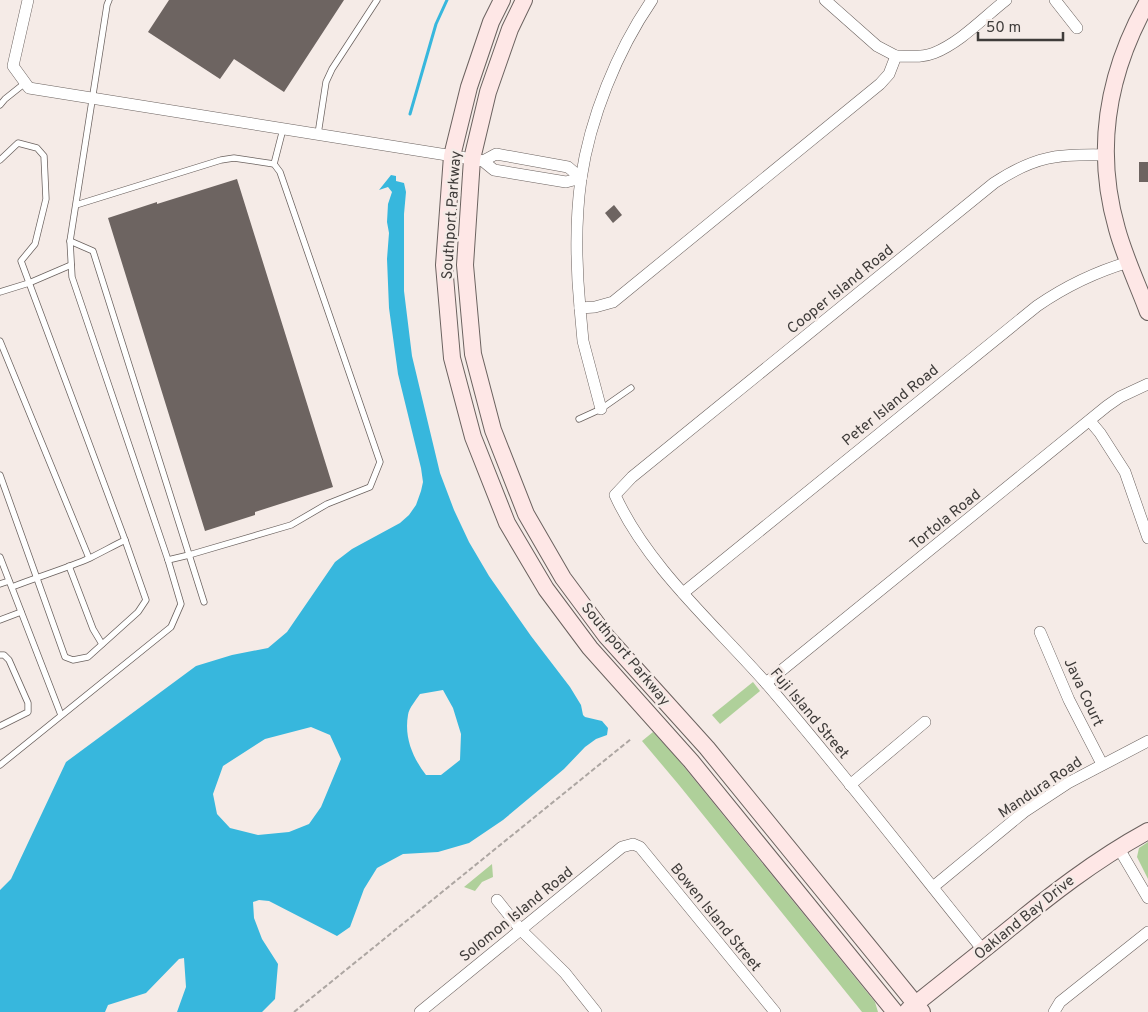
<svg xmlns="http://www.w3.org/2000/svg" width="1148" height="1012" font-family="Overpass,sans-serif">
	<rect width="100%" height="100%" fill="#f5ebe7"/>
	<g fill="#afd09a">
		<polygon points="753,682 760,691 720,724 712,715"/>
		<polygon points="653,732 676,757 875,1002 878,1012 862,1012 679,785 642,741"/>
		<polygon points="1148,842 1148,879 1137,857 1139,848"/>
		<polygon points="492,864 493,877 482,882 475,891 464,887"/>
	</g>
	<path fill="#37b7dd" fill-rule="evenodd" d="M391 175 396 176V181L404 183 406 192 404 214V291L412 356 440 473 454 510 469 542 489 576 531 636 570 687 581 705 583 715 585 717 602 721 608 728 607 735 596 739 585 747 564 769 503 820 469 843 438 852 403 854 377 868 364 889 350 927 337 936 269 901 259 900 253 902 254 918 262 939 278 964 275 999 262 1012H177L186 987 184 958 179 959 146 993 108 1005 105 1012H0V890L11 879 66 762 196 666 232 655 268 648 287 632 335 562 352 549 400 523 409 515 416 505 421 491 423 482 421 468 398 374 389 308 387 259 389 233 387 222 388 204 392 192 388 187 379 190ZM443 690 453 708 461 734 460 760 441 775H426C413 758 404 738 408 715 409 708 416 700 420 694ZM311 727 330 735 341 759 321 807 309 824 289 832 258 835 230 828 217 814 213 794 223 766 265 739Z"/>
	<g fill="none" stroke-linecap="round" stroke-linejoin="round">
		<polyline stroke="#37b7dd" stroke-width="3" points="410,114 436,24 447,0"/>
	</g>
	<g fill="#6d6461">
		<polygon points="169,0 344,0 284,92 234,59 220,79 148,32"/>
		<rect x="1139" y="162" width="9" height="20"/>
		<polygon points="237,179 333,487 255,512 255,515 205,531 108,218 157,202 157,204"/>
		<polygon points="614,205 622,215 613,223 605,213"/>
	</g>
	<g fill="none" stroke-linecap="round" stroke-linejoin="round">
		<defs>
			<g id="lane">
				<polyline points="0,105 5,99 25,83"/>
				<polyline points="318,134 326,82 332,69 377,0"/>
				<polyline points="0,160 18,143 37,148 44,156 46,199 35,244 21,261 125,540"/>
				<polyline points="274,164 283,129"/>
				<polyline points="76,205 221,160 234,158 274,164 280,172 380,462 370,487 327,504 291,525 189,555 168,560 72,277 70,241 107,5 109,0"/>
				<polyline points="70,241 93,251 204,602"/>
				<polyline points="0,292 29,283 71,265"/>
				<polyline points="0,341 89,558"/>
				<polyline points="579,419 601,409 631,388"/>
				<path d="M0 475 65 657 73 660 88 657 138 612 146 600 125 540C113 546 102 552 90 558 65 569 37 577 12 587"/>
				<polyline points="0,557 61,715"/>
				<polyline points="69,566 93,629 102,644"/>
				<polyline points="0,584 9,581"/>
				<polyline points="0,620 21,612"/>
				<polyline points="0,655 4,655 9,660 28,703 28,712 0,726"/>
				<polyline points="0,765 171,627 181,604 168,560"/>
			</g>
			<g id="street">
				<polyline points="28,0 13,66 29,88 472,159 483,161 494,170 566,182 581,178"/>
				<polyline points="825,0 877,46 896,56"/>
				<polyline points="1055,0 1077,28"/>
				<polyline points="483,161 496,154 568,167 581,178"/>
				<path d="M580 308C576 265 575 222 581 179 590 118 617 51 652 0"/>
				<path d="M601 409 583 341 580 308 595 307 613 302 880 84 889 74 896 56C908 56 922 58 934 53 961 42 983 18 1006 0"/>
				<polyline points="1090,421 1100,433 1125,472 1148,538"/>
				<path d="M683 593 1037 306C1066 286 1095 272 1129 262"/>
				<polyline points="1040,632 1069,700 1102,764"/>
				<polyline points="766,683 1107,406 1120,397 1148,384"/>
				<polyline points="850,785 925,722"/>
				<polyline points="1118,847 1148,898"/>
				<polyline points="933,887 1024,812 1068,783 1148,741"/>
				<polyline points="497,900 521,930 565,973 596,1012"/>
				<path d="M983 950C911 861 841 770 766 683 715 625 647 566 615 495L632 477 994 183C1035 156 1057 154 1105 155"/>
				<polyline points="420,1012 622,847 633,844 640,847 775,1012"/>
				<polyline points="1054,1012 1060,1002 1148,932"/>
			</g>
			<g id="secondary">
				<polyline points="502,0 491,22 469,87 452,156 444,265 452,358 473,437 507,523 546,589 590,648 691,761 895,1012"/>
				<polyline points="524,0 510,29 488,92 472,159 465,265 473,354 493,430 526,514 563,578 606,636 707,748 922,1012"/>
				<path d="M1148 1C1108 72 1094 149 1117 229 1125 258 1138 285 1148 312"/>
				<path d="M908 1010C939 985 971 960 1003 934 1049 896 1095 860 1148 831"/>
			</g>
		</defs>
		<use href="#lane" stroke="#6b625f" stroke-width="7"/>
		<use href="#street" stroke="#6b625f" stroke-width="12"/>
		<use href="#secondary" stroke="#6b625f" stroke-width="18"/>
		<polyline stroke="#ada6a2" stroke-width="2" stroke-dasharray="5 2.5" stroke-linecap="butt" points="294,1012 631,739"/>
		<use href="#lane" stroke="#fff" stroke-width="5.5"/>
		<use href="#street" stroke="#fff" stroke-width="11"/>
		<use href="#secondary" stroke="#fee7e6" stroke-width="16"/>
	</g>
	<g text-anchor="middle" stroke-width="5" stroke-linejoin="round" paint-order="stroke">
		<g font-size="15" fill="#3f3c3a" stroke="#f5ebe7">
			<text transform="translate(451 215) rotate(-86)" y="5">Southport Parkway</text>
			<text transform="translate(840 289) rotate(-39)" y="5">Cooper Island Road</text>
			<text transform="translate(890 405) rotate(-39)" y="5">Peter Island Road</text>
			<text transform="translate(945 519) rotate(-39)" y="5">Tortola Road</text>
			<text transform="translate(626 654) rotate(50)" y="5">Southport Parkway</text>
			<text transform="translate(1084 692) rotate(65)" y="5">Java Court</text>
			<text transform="translate(810 713) rotate(50)" y="5">Fuji Island Street</text>
			<text transform="translate(1040 787) rotate(-34)" y="5">Mandura Road</text>
			<text transform="translate(516 914) rotate(-39)" y="5">Solomon Island Road</text>
			<text transform="translate(716 917) rotate(51)" y="5">Bowen Island Street</text>
			<text transform="translate(1024 917) rotate(-39)" y="5">Oakland Bay Drive</text>
		</g>
	</g>
	<path d="M978 32v8h85v-8" fill="none" stroke="#3f3c3a" stroke-width="2.5"/>
	<text x="986" y="32" font-size="15" fill="#3f3c3a" stroke="#f5ebe7" stroke-width="4" paint-order="stroke">50 m</text>
</svg>
